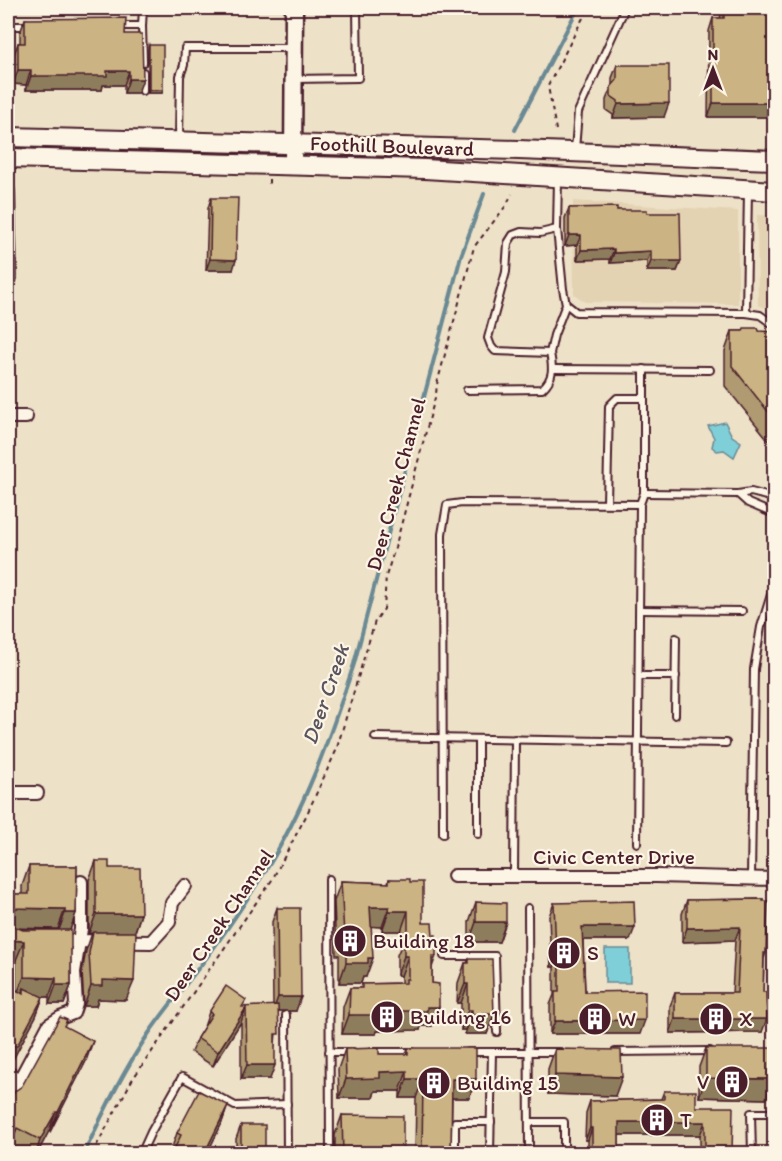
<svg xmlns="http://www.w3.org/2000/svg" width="782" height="1161" font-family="Itim,sans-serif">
	<rect width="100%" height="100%" fill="#ede1c8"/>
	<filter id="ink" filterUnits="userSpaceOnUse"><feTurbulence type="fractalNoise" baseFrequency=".0167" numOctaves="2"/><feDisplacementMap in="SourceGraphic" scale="12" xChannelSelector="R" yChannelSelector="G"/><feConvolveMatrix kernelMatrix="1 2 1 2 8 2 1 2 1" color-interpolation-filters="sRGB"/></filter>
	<g filter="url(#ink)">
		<g fill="#e3d3b3">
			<polygon points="573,201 738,211 738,304 585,302 574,294"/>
			<polygon points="757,215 774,216 774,311 758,305"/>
		</g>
		<g fill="#7fcfd8" stroke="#6a8993" stroke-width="1.5">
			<polygon points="725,422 732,436 741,442 734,457 724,450 717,451 712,447 714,438 708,426"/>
			<rect x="605" y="949" width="25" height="34"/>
		</g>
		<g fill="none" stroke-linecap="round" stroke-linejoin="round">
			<g stroke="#6a8993" stroke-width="4">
				<polyline points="515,130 578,8"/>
				<path d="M84 1154C103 1112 123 1071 149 1033 167 1007 188 982 207 957 227 930 246 901 264 873 305 809 330 737 354 664L461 256 484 194"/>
			</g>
			<defs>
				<g id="lane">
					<polyline points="8,26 28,26"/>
					<polyline points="119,26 142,26 143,8"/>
					<polyline points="142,26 143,62"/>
					<polyline points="143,72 143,91"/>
					<polyline points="294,79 358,78 357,8"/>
					<polyline points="179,139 180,76 184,65 185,48 292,48"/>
					<polyline points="575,150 578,112 625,8"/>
					<polyline points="8,159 8,176 11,192 13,278"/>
					<polyline points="558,178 557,229 563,289 566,304 576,312 746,313 760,315 774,325"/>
					<polyline points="746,313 748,190"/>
					<polyline points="550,353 554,335 566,304"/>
					<polyline points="553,369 710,370"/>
					<path d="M467 390 542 389C554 378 553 368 550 353L495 351 491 346 488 338 506 272 508 243 513 235 521 232 540 233 557 229"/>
					<polyline points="644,493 738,494 751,492 774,498"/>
					<polyline points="738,494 748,503 774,514"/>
					<polyline points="607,503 609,406 617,398 644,398"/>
					<polyline points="640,610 742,611"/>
					<polyline points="639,676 676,676"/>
					<polyline points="675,715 676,638"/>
					<polyline points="375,737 726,743"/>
					<polyline points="443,834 442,534 447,505 462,503 640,504"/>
					<polyline points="478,834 478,739"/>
					<polyline points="637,843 640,504 644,493 644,369"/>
					<polyline points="514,876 515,739"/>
					<polyline points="751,878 754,669 761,627 774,585"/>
					<polyline points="329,879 330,1154"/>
					<polyline points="528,908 529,1154"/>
					<polyline points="444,956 495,956 497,1032"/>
					<polyline points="286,1015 287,1154"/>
					<polyline points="329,1052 353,1052"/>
					<polyline points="372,1052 413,1052"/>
					<polyline points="468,1052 560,1052"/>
					<polyline points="615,1052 710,1051"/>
					<polyline points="529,1122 564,1122 564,1154"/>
					<polyline points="141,1154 151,1132 182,1077 235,1106 287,1104"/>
					<polyline points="455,1154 455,1122 491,1122"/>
					<polyline points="490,1154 492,1052"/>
					<polyline points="752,1154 751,1113 774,1113"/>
				</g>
				<g id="street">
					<polyline points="8,417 26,417"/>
					<polyline points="8,793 37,793"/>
					<polyline points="454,876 657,876 774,879"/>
					<polyline points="71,941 151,942 169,922 172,903 185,886"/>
					<polyline points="8,1073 19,1080"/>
					<polyline points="8,1102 49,1025 60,1018 73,1013 76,1004 74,972 81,929 81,882"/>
				</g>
				<polyline id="secondary" points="293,164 294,8"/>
				<g id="primary">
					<polyline points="8,137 519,150 774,160"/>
					<polyline points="8,158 425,169 774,191"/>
				</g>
			</defs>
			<use href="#lane" stroke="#4a1f2b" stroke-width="10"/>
			<use href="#street" stroke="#4a1f2b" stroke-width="16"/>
			<use href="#secondary" stroke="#4a1f2b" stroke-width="21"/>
			<use href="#primary" stroke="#4a1f2b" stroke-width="22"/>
			<g stroke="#4a1f2b" stroke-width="2" stroke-dasharray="4.5 4.5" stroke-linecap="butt">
				<polyline points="556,130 548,86 588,8"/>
				<polyline points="269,179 269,188"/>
				<polyline points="92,1154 132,1080 272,880 306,816 336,751 375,621 384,609 386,576 395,548 436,394 437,384 474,247 505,207 512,194"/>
			</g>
			<use href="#lane" stroke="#fcf5e5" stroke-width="6"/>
			<use href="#street" stroke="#fcf5e5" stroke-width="12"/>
			<use href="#secondary" stroke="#fcf5e5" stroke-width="16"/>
			<use href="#primary" stroke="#fcf5e5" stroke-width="18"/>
		</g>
		<g fill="#af9a71" stroke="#4a1f2b" stroke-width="1.5" fill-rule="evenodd">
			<polygon points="723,8 774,117 708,117 709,31 713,18 720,18"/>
			<polygon points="25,19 125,34 138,93 124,93 124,85 103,85 102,90 26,90 26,85 13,84 13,57 18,43 20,43 20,33"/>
			<polygon points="149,45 162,93 148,93 148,49"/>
			<polygon points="617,65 664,117 613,118 613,115 606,110 606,100 612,85 612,78"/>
			<polygon points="211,198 233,270 206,270 208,208"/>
			<polygon points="569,208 617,210 647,213 681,261 677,271 647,271 647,261 610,263 610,259 577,260 577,245 565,246 565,218"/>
			<polygon points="732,331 759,331 774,356 774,447 725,386 725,351"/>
			<polygon points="96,861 141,914 135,932 126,1000 98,999 96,1006 84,1006 82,972 86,951 92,933 89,933 89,880"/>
			<path d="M29 866H77L76 913 70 930 71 985 64 1004H49V997H43L36 1016 12 1061 8 1076V986L16 991V960H8V894H22V886ZM18 928 58 929V930H23Z"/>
			<polygon points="389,879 410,882 423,923 432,967 432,1026 421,1026 420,1030 377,1031 376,1034 342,1034 343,1007 350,988 361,988 362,984 401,983 401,976 397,975 397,955 401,946 401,931 382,931 382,927 371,926 366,977 363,977 361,983 339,983 339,955 336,955 334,901 341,881 388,883"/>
			<polygon points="763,899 766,953 764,959 762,1032 670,1033 670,1006 675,993 732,993 735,940 682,942 682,914 687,900"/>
			<polygon points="476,902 506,922 499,942 469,942 469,922"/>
			<polygon points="554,903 630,940 583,940 585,992 640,1034 550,1034 550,1005 554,995 554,967 551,967 549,916"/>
			<polygon points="277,908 296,1011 278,1011 275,1044 270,1079 241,1079 241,1022 213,1066 191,1052 197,1038 204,1027 209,1012 244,1007 273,1006 272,922"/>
			<polygon points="469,959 494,1014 487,1034 465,1034 465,1030 461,1030 461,1003 457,1003 458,983 465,963 467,963"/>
			<polygon points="64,1026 86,1061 50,1132 49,1131 37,1154 22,1154 10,1147 8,1154 22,1086"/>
			<polygon points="408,1048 476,1079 469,1098 452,1098 451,1154 415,1154 416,1098 400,1098 400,1091 375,1091 373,1098 339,1098 338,1069 345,1049 379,1054 406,1054"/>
			<polygon points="706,1048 766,1099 699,1097 699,1067"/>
			<polygon points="555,1049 615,1096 548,1094 548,1069"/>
			<polygon points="664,1091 696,1107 732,1154 700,1154 700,1135 619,1135 619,1154 588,1154 588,1140 585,1140 586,1113 590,1101 661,1099"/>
			<polygon points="228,1105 221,1125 210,1147 211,1154 170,1153 177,1133"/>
			<polygon points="342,1115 403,1154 335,1154 335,1135"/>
			<polygon points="241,1125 265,1154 236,1154 236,1139"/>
		</g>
		<g fill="#8e7d5c" stroke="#4a1f2b" stroke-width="1.5">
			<polygon points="18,70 31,70 26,85 13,84"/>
			<polygon points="107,71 129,71 124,85 103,85 102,90 26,90 31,76"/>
			<polygon points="129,79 143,79 138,93 124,93"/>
			<polygon points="149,90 163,90 162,93 148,93"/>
			<polygon points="669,103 664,117 613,118 618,104"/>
			<polygon points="713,103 774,103 774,117 708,117"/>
			<polygon points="569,235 581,235 577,245 565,246"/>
			<polygon points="614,249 610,259 577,260 581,250"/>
			<polygon points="651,251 647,261 610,263 614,253"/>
			<polygon points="210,259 236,260 233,270 206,270"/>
			<polygon points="651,261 681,261 677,271 647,271"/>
			<polygon points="370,907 389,907 382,927 363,926"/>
			<polygon points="8,908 65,909 58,929 8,928"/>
			<polygon points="389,911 408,911 401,931 382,931"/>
			<polygon points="65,913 76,913 69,933 58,933"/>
			<polygon points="96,914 141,914 134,934 89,933"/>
			<polygon points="476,922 506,922 499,942 469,942"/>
			<polygon points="582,927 635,927 630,940 577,940"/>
			<polygon points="740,927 735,940 682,942 687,928"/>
			<polygon points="8,940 24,941 16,960 8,960"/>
			<polygon points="556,953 559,953 554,967 551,967"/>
			<polygon points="404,956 408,956 401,976 397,975"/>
			<polygon points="432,956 436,956 429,976"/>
			<polygon points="368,958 373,958 366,977 363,977 361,983 339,983 346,963"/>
			<polygon points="24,977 56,978 49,997 43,997 36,1016 10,1065 8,1065 8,1051 24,994 24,988 20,996 16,996"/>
			<polygon points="103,980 134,981 126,1000 98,999 96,1006 84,1006 91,986"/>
			<polygon points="465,984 468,984 461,1003 457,1003"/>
			<polygon points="56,985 71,985 64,1004 49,1004"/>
			<polygon points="278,997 301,997 296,1011 273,1011"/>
			<polygon points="427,1007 439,1007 432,1026 421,1026 420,1030 377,1031 376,1034 342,1034 349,1015"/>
			<polygon points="246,1008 241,1022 213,1066 218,1052"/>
			<polygon points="468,1010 472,1010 465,1030 461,1030"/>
			<polygon points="472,1014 494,1014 487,1034 465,1034"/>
			<polygon points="675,1019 767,1019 762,1032 670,1033"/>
			<polygon points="645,1020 640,1034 550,1034 555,1021"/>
			<polygon points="93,1041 86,1061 50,1132 58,1112"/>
			<polygon points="247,1065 275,1065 270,1079 241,1079"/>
			<polygon points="407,1071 400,1091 375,1091 373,1098 339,1098 346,1079 380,1072"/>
			<polygon points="555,1075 622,1077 615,1096 548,1094"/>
			<polygon points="706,1078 773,1079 766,1099 699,1097"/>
			<polygon points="407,1079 423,1079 416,1098 400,1098"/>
			<polygon points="452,1079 476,1079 469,1098 445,1098"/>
			<polygon points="228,1105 221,1125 207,1154 208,1146"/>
			<polygon points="56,1112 49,1131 37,1154 36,1154 40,1140"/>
			<polygon points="619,1122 705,1122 700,1135 614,1135"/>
			<polygon points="17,1128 10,1147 8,1153 8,1147"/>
			<polygon points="590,1128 592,1128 588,1140 585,1140"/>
		</g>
		<g fill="#cbb383" stroke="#4a1f2b" stroke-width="1.5">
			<polygon points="724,8 774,8 774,103 713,103 713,18 724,18"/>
			<polygon points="126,18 125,34 142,34 143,79 129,79 129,71 107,71 107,76 31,76 31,70 18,70 18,43 25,43 25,19"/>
			<rect x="149" y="45" width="14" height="45"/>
			<polygon points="617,65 669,65 669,103 618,104 618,101 611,96 611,87 617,80"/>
			<polygon points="211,198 238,198 236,260 210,259"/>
			<polygon points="617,207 617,210 647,210 647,213 680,213 681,261 651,261 651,251 614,253 614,249 581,250 581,235 569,235 569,208"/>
			<polygon points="744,328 758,328 759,331 773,332 773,354 774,356 774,419 732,366 732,331 743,331"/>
			<polygon points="96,861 109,861 109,868 140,868 141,914 96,914"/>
			<polygon points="29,866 77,866 76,913 65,913 65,909 8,908 8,894 29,894"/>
			<polygon points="389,879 410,879 410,882 423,882 423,923 432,923 433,935 436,935 436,956 432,956 432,983 439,984 439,1007 427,1007 427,1011 383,1011 383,1015 349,1015 350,988 362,988 362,984 406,983 406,979 408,979 408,956 404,956 404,936 408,936 408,911 389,911 389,907 370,907 373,958 368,958 368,963 346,963 346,935 344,935 341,881 389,883"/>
			<polygon points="763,899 763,901 768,901 766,953 764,953 763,992 766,992 767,1019 675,1019 675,993 737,993 740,927 687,928 687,900"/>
			<polygon points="634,901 635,927 582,927 585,992 645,991 645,1020 555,1021 555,992 559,992 559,953 556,953 554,903"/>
			<polygon points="476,902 506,903 506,922 476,922"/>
			<polygon points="277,908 300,908 301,997 278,997"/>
			<polygon points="11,925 23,930 71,930 71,985 56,985 56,978 24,977 24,941 8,940 8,926"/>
			<polygon points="93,932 136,932 134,981 103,980 103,986 91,986 89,953"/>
			<polygon points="469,959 492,959 494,1014 472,1014 472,1010 468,1010 468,984 465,984 465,963 469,963"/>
			<polygon points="8,986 24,994 24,988 43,997 17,1046 12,1046 8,1050 8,1057 12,1062 8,1071"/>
			<polygon points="226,986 246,1000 242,1007 278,1005 279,1034 275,1034 275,1065 247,1065 246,1008 218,1052 197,1038 212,1014 209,1012"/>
			<polygon points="60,1017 67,1020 64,1026 93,1041 58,1112 56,1112 40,1140 17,1128 8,1147 8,1104 15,1091 22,1086"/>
			<polygon points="379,1048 379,1054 408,1054 408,1048 476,1048 476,1079 452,1079 451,1154 422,1154 423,1079 407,1079 407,1071 380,1072 380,1078 346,1079 345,1049"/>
			<polygon points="706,1048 773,1048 773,1079 706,1078"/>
			<polygon points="555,1049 621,1050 622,1077 555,1075"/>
			<polygon points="199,1091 228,1105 208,1146 213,1148 210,1154 172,1154 181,1135 177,1133"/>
			<polygon points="664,1091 696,1091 696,1107 733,1107 732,1154 705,1154 705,1122 619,1122 619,1154 592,1153 592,1128 590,1128 590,1101 664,1099"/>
			<polygon points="342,1115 403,1116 403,1154 343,1154"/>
			<rect x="241" y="1125" width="24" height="29"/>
			<polygon points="8,1147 19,1154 8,1154"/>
		</g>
	</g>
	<defs>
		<symbol id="building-disc" viewBox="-11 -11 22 22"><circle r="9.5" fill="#4a1f2b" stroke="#fcf5e5"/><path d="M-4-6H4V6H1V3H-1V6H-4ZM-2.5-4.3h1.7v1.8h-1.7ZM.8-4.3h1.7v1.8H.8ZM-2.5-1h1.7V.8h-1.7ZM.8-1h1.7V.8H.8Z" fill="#fff"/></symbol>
	</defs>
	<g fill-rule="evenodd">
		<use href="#building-disc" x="331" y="922" width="38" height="38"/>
		<use href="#building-disc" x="545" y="934" width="38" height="38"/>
		<use href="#building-disc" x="368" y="998" width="38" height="38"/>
		<use href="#building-disc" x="576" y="1000" width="38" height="38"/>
		<use href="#building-disc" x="697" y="1000" width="38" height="38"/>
		<use href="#building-disc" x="713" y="1063" width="38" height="38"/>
		<use href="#building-disc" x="415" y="1064" width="38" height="38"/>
		<use href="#building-disc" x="638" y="1101" width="38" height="38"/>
	</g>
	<g text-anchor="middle" stroke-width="4.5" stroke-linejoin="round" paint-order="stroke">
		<g font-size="21" fill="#4a1f2b" stroke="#fcf5e5">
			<text transform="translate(392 146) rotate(2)" y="7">Foothill Boulevard</text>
			<text transform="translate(396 484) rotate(-75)" y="7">Deer Creek Channel</text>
			<text x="614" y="864">Civic Center Drive</text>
			<text transform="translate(219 925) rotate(-56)" y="7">Deer Creek Channel</text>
		</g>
		<g font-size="21" fill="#4a1f2b" stroke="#fcf5e5" text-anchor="start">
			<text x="373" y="948">Building 18</text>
			<text x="587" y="960">S</text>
			<text x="410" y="1024">Building 16</text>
			<text x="618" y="1026">W</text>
			<text x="739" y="1026">X</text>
			<text x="709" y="1089" text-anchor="end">V</text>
			<text x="457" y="1090">Building 15</text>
			<text x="680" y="1127">T</text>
		</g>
		<g font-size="22" font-style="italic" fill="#5a545f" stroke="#fcf5e5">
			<text transform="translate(325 694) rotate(-71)" y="8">Deer Creek</text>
		</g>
	</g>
	<rect width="782" height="1161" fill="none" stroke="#fcf5e5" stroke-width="30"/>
	<rect x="15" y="15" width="752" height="1131" fill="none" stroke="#4a1f2b" stroke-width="2" filter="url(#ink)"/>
	<g transform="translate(713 69)" stroke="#fcf5e5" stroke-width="4.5" paint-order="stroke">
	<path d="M0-4.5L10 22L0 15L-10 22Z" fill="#4a1f2b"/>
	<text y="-9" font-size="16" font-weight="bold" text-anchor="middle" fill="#4a1f2b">N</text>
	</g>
</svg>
